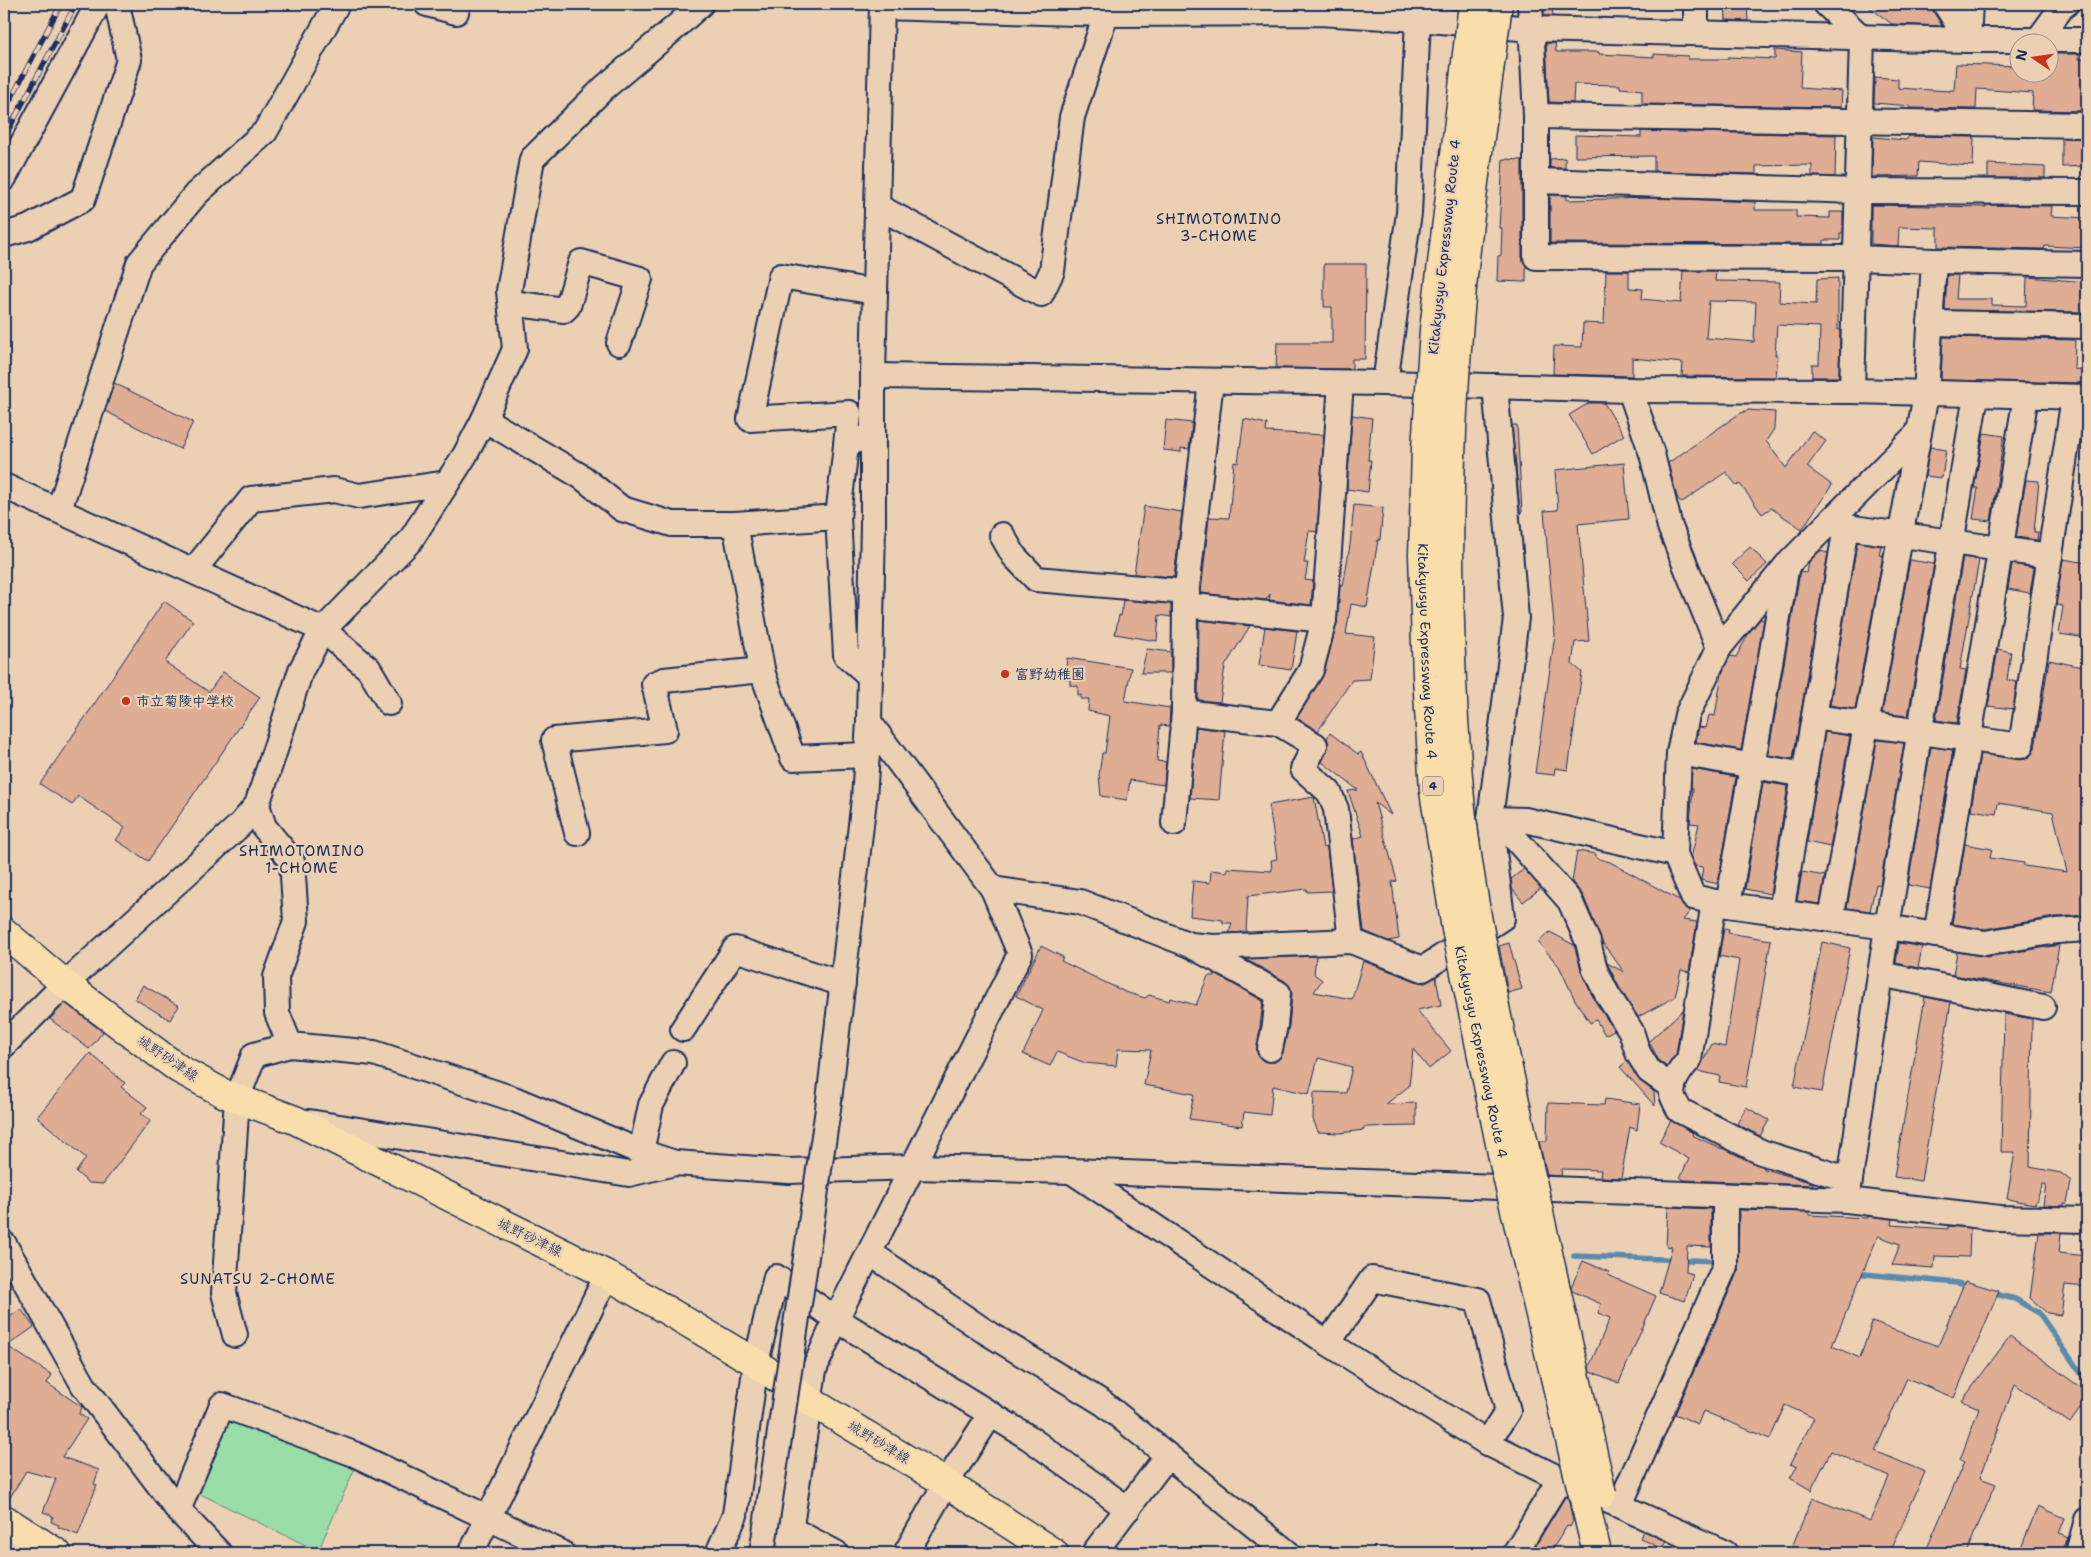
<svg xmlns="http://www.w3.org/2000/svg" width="2091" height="1557" font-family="'Shantell Sans','Klee One',sans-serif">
	<rect width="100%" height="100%" fill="#ecd0b3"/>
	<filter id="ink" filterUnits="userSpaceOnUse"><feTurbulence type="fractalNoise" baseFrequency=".02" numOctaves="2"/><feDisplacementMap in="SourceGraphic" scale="10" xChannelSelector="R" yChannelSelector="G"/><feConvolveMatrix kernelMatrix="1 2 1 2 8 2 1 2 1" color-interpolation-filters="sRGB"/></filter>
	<g filter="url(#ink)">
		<polygon fill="#99dda8" stroke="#5a8683" points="225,1417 355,1468 318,1551 196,1492"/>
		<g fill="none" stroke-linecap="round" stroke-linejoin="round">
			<g stroke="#588bad" stroke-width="5.5">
				<polyline points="1574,1256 1719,1261"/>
				<polyline points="1855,1273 1957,1283 1970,1287"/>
				<polyline points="1991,1293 2015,1299 2039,1313 2082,1375 2087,1378"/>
			</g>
		</g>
		<g fill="#dead93" stroke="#1b2f5e" fill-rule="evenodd">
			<polygon points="1544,4 1552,4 1553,16 1544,16"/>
			<polygon points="1725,4 1747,4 1748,21 1726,20"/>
			<polygon points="1865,4 1931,4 1933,11 1942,26 1892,24"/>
			<polygon points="1546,43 1555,43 1556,52 1599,52 1599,54 1654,57 1654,54 1688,56 1688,59 1728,59 1728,57 1775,59 1775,50 1802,52 1800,88 1842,91 1841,107 1642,104 1642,90 1620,88 1620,85 1574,84 1573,103 1549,102"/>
			<polygon points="2048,54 2079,54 2079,59 2087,59 2087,111 2032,110 2033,93 1977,89 1976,109 1910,108 1910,106 1874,103 1875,77 1898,79 1898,88 1950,91 1950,90 1954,90 1956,64 2017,66 2017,72 2048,72"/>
			<polygon points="1641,131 1836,135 1835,177 1812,176 1812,165 1756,166 1756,174 1654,171 1654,156 1575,157 1575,135 1641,137"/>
			<polygon points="1909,136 1974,137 1973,166 1919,162 1918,176 1872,177 1873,137 1906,140"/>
			<polygon points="2062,138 2087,139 2087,166 2062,167"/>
			<polygon points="1565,158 1565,168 1550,168 1550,159"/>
			<polygon points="1503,159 1522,160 1522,257 1526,266 1526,282 1497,281 1498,256 1501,255 1502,228 1499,228"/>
			<polygon points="1988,164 2045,167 2045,178 1988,178"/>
			<polygon points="1550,195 1567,196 1567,200 1653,198 1755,202 1755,210 1796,210 1796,217 1830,218 1830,212 1843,212 1843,233 1840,233 1840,240 1824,240 1824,244 1550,243"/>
			<polygon points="1871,205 1986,207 1986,205 2052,206 2051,216 2087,218 2087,248 2045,246 2044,249 1938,247 1938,228 1899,227 1898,246 1871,244"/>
			<polygon points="1324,264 1366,264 1365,359 1352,359 1352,369 1276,368 1277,343 1332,343 1332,307 1324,307"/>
			<path d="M1606 271H1629V288L1643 289 1642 299 1681 303 1683 271H1716L1715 281 1780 282 1779 302 1816 304 1817 279 1838 278V330H1840L1839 377H1812V364H1819L1820 327 1777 325 1775 355H1778L1776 377 1682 376 1683 363 1632 358V376L1553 374 1554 346 1582 347 1583 323 1604 324ZM1709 301 1756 302 1754 342 1706 338Z"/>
			<polygon points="1947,275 1958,275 1956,299 1992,299 1992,305 2026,306 2027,277 2087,282 2087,312 1945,310"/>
			<polygon points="1943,337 2075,340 2074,369 2087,370 2087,383 1941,380"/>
			<polygon points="114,383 193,422 180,449 105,411"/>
			<polygon points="1589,403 1604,403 1624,435 1593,454 1569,415"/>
			<polygon points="1748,410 1775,412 1774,429 1766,441 1786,468 1812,431 1826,441 1807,467 1832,485 1802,529 1771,508 1762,514 1740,484 1737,486 1726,472 1681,503 1677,497 1668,463 1739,414"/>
			<polygon points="1352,415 1372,418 1368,460 1371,460 1368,492 1347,489"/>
			<polygon points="1244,419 1267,424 1266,432 1324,435 1317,532 1309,531 1304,563 1308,563 1305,580 1313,581 1311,605 1269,600 1270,594 1266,600 1201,593 1209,517 1229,518 1234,462 1238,463"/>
			<polygon points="1166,420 1192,423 1189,449 1181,448 1181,452 1163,450"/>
			<polygon points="1512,425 1517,425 1522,512 1520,513"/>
			<polygon points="1984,433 2004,436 1991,521 1973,519 1978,488 1974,488"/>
			<polygon points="1930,447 1946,450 1942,478 1925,476"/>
			<polygon points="1624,463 1629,519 1578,524 1589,641 1575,642 1572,664 1582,672 1568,770 1555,768 1554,775 1535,773 1555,635 1544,511 1558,510 1555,470"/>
			<polygon points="2026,480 2039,481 2034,532 2038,532 2037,540 2016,537"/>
			<polygon points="1354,505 1383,508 1380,540 1378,540 1367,607 1351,604 1346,634 1375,637 1370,679 1352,680 1318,731 1297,718 1324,673 1337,623 1340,586 1343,586 1350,545"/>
			<polygon points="1144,506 1182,512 1174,577 1134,574"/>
			<polygon points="1857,542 1881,546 1879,555 1883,555 1855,709 1830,705"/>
			<polygon points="1750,547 1767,564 1749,581 1732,564"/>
			<polygon points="1820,551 1828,553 1793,759 1768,755 1800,572 1807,573 1809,562"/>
			<polygon points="1963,557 1979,560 1960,669 1966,670 1957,723 1936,720"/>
			<polygon points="2063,559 2087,563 2087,638 2059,634 2063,606 2056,605"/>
			<polygon points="1910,560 1934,564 1908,716 1882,713"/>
			<polygon points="2012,564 2034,568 2030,593 2008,589"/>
			<polygon points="1123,600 1171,604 1171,617 1159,615 1157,641 1115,634 1119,615 1121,616"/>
			<polygon points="164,601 193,621 165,662 209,692 223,672 260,697 148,861 116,840 125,828 78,796 72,805 40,784"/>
			<polygon points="1760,619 1764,620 1741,750 1696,742 1699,727 1706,728 1709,715 1715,716 1722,673 1730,656 1736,657 1750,631"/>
			<polygon points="1199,620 1250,626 1225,666 1220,702 1198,700"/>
			<polygon points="1265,627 1297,631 1291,670 1259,665"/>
			<polygon points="1147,649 1171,652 1171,673 1141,673"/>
			<polygon points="1998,649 2011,652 2007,680 2017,682 2013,709 1988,706"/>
			<polygon points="1067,658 1131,668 1125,701 1170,708 1169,726 1160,725 1157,761 1166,762 1164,785 1130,780 1127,800 1101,796 1099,775 1102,753 1105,753 1110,716 1088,711 1089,699 1081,699 1081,695 1078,695 1078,686 1070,685 1070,679 1065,678"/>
			<polygon points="2049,660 2087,668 2087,915 2055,917 1985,929 1952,924 1965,844 1992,849 1990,858 2024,863 2024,866 2067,872 2053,812 1998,803 1996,814 1971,810 1980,754 2020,760 2027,759 2032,754 2035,748"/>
			<polygon points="1196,727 1225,731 1219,800 1190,798"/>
			<polygon points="1825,732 1850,736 1830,847 1807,842"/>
			<polygon points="1330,733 1358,754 1361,752 1391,815 1375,803 1397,881 1392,882 1399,939 1388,941 1364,931 1353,839 1363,836 1348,791 1358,790 1322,762 1327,751 1329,744 1327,738"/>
			<polygon points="1877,740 1904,743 1880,885 1876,884 1870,911 1847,908"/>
			<polygon points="1931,747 1953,750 1930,889 1908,885"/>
			<polygon points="1692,769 1736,777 1718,884 1701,880 1703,867 1695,866 1691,858 1699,824 1690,823 1693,788 1691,788"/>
			<polygon points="1763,782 1788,786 1770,894 1745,889"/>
			<polygon points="1314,797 1323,848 1327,847 1332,891 1307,892 1307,889 1248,896 1246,932 1229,933 1232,923 1223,923 1223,920 1190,916 1193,881 1210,883 1211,870 1227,872 1227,868 1272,871 1271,860 1277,859 1269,805"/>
			<polygon points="1577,851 1596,854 1596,858 1610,862 1679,900 1684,907 1690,911 1683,920 1697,922 1689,972 1681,970 1675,997 1638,1017 1619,987 1607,963 1624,972 1602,942 1583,895 1572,882"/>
			<polygon points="1524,869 1541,888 1523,902 1512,889 1511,879"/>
			<polygon points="1802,872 1825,876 1820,904 1797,901"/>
			<polygon points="1724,928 1729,929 1728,933 1771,940 1746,1087 1719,1082 1720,1076 1698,1071 1712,1044 1725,1047 1739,960 1719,956"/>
			<polygon points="1550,932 1574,945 1583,976 1595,1001 1614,1030 1605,1035 1596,1020 1590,1023 1575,1000 1559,966 1538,942"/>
			<polygon points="1822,942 1850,948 1822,1092 1794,1087"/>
			<polygon points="1509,943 1522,989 1508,993 1499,946"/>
			<polygon points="1899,943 1922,947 1918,968 1896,963"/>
			<polygon points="2059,945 2051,992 1953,975 1957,952 1987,957"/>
			<polygon points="1041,946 1063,957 1061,961 1125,992 1145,998 1149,995 1169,1001 1170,998 1196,1005 1208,976 1215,976 1215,974 1263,1001 1257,1053 1261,1059 1268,1062 1275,1062 1280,1058 1283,1052 1289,1026 1292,994 1290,987 1285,981 1245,959 1316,956 1314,974 1322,980 1314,992 1352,999 1363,961 1418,982 1425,983 1436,977 1441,1005 1417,1010 1451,1051 1429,1069 1413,1049 1409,1086 1386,1104 1416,1103 1416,1126 1364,1127 1364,1130 1340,1133 1318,1132 1313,1119 1314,1092 1346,1093 1352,1067 1318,1058 1309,1094 1273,1086 1270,1115 1244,1112 1242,1126 1189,1119 1194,1094 1144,1085 1151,1050 1118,1049 1116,1066 1085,1063 1057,1052 1050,1066 1023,1054 1043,1010 1016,996"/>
			<polygon points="143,985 179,1006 170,1020 135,999"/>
			<polygon points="1925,997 1951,1002 1921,1181 1894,1177"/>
			<polygon points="65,1003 103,1032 89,1049 50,1019"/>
			<polygon points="1683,1010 1676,1054 1667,1067 1659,1061 1649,1041"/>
			<polygon points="2004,1014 2032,1019 2030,1167 2061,1173 2071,1181 2067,1203 2064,1203 2064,1206 2043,1205 2046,1184 2043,1184 2035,1204 2007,1199 2015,1152 2001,1152"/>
			<polygon points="90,1053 125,1083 121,1087 147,1107 141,1114 151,1120 103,1184 89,1183 76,1172 86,1158 37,1117"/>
			<polygon points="1627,1061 1638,1078 1654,1092 1655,1106 1620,1067"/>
			<polygon points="1605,1099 1640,1104 1637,1130 1630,1127 1621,1178 1600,1177 1601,1170 1562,1169 1561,1176 1547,1175 1539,1141 1547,1141 1548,1103 1604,1105"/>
			<polygon points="1746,1107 1769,1120 1760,1136 1737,1124"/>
			<polygon points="1671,1120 1693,1133 1692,1135 1722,1149 1723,1148 1764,1167 1764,1169 1813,1183 1813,1185 1685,1180 1680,1178 1689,1159 1659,1142"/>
			<polygon points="1668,1207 1711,1209 1711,1247 1687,1246 1686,1272 1693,1274 1685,1301 1659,1293 1672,1247 1666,1246"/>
			<polygon points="1739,1210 1809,1212 1809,1215 1868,1218 1868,1216 1893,1219 1892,1225 1948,1229 1948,1226 1970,1228 1969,1257 1935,1256 1934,1268 1892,1265 1900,1244 1878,1236 1832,1346 1860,1358 1872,1322 1938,1346 1965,1281 1999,1291 1954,1398 1907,1378 1875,1451 1925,1472 1890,1553 1808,1553 1792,1547 1812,1498 1870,1521 1889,1477 1831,1451 1811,1490 1790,1478 1797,1467 1790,1464 1814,1418 1785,1405 1770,1439 1703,1411 1698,1424 1675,1414 1738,1271"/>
			<polygon points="2039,1233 2061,1233 2059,1253 2087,1256 2087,1287 2065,1285 2061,1315 2047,1313 2030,1298"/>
			<polygon points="1583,1261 1609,1272 1608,1275 1656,1296 1619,1383 1590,1371 1589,1367 1610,1318 1598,1313 1601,1304 1572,1291 1571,1287"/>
			<polygon points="21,1309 34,1327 7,1346 52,1375 47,1383 82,1407 79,1414 87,1419 62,1457 99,1470 94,1484 97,1485 78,1535 58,1527 59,1525 51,1522 53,1516 43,1512 56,1479 26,1471 6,1504 4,1504 4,1321"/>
			<polygon points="2010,1336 2087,1392 2087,1399 2070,1423 2015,1384 1980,1478 1996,1484 1966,1553 1925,1553 1964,1462 1960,1460 1979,1408 1962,1401"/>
			<polygon points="1565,1497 1568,1498 1573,1521 1570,1527 1567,1526 1550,1553 1531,1553"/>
			<polygon points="2038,1506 2065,1518 2059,1533 2068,1537 2062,1553 2019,1553"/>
			<polygon points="1643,1531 1666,1541 1662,1549 1640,1538"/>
		</g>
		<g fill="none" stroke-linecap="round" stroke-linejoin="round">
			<defs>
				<g id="minor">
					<polyline points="427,4 456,12 458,4"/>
					<polyline points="1530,4 1536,116 1536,257 1856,258 1934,261 1926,394 1831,919"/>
					<polyline points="1826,4 1862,38 1852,391"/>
					<polyline points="1945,4 1968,40"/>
					<polyline points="882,7 1106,14 1319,13 1418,19 1531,29 1968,40 2087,40"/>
					<polyline points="1696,33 1696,4"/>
					<polyline points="1968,40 1970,4"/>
					<polyline points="2038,40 2062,7 2066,4"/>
					<polyline points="1536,116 2087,125"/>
					<polyline points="4,178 98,4"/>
					<polyline points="1536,181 1858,191 2087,192"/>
					<polyline points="877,206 1041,294 1052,271 1072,117 1106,14"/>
					<polyline points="4,235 28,228 83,199 129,60 117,4"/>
					<polyline points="1934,261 2087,264"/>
					<polyline points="511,303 564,310 568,306 581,262 640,279 619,343"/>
					<polyline points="1930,323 2087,326"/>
					<polyline points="873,376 1385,383 1630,390 1852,391 2087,397"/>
					<polyline points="1385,383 1409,213 1418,19"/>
					<polyline points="1630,390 1652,454 1670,527 1719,648 1687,715 1679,753 1675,854 1693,897 1728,905 1887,927 1985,943 2057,931 2087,929"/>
					<polyline points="484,419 582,477 622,509 672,524 735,524 838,517"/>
					<polyline points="860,439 846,445 838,517 846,655 870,676"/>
					<polyline points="846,445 849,413 750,419 781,276 875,292"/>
					<polyline points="4,486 323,630 369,669 389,703"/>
					<polyline points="59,510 139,263 196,194 265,132 337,4"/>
					<polyline points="735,524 763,674 793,758 867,755"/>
					<polyline points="1002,535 1014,556 1036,579 1187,592"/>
					<polyline points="193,571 251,499 334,490 359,496 447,483"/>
					<polyline points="1185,605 1324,620 1341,383"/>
					<polyline points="1719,648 1786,566"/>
					<polyline points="1184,712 1278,723 1311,670 1324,620"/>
					<polyline points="1814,717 2021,746 2074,397"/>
					<polyline points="1278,723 1315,745 1303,769 1329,792 1336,809 1351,941"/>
					<polyline points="1679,753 1805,775"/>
					<polyline points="257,805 264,827 292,861 296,921 276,977 277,1013 290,1045 374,1053 514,1099 641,1152 675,1163"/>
					<polyline points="1490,819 1525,820 1675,854"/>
					<polyline points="1498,819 1570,901 1588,942 1595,970 1607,994 1631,1031 1638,1053 1649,1071 1673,1088"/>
					<polyline points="1174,823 1184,712 1185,605 1211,381"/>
					<polyline points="577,833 554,740 665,730 654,684 664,680 762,670"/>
					<polyline points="993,889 1080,902 1190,945 1278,993 1275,1025 1270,1049"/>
					<path d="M1714 902 1689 1060C1681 1068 1671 1083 1672 1094 1673 1099 1677 1105 1679 1110L1761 1152 1850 1180"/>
					<polyline points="1728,905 1787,565 1919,432"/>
					<polyline points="1781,912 1846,527 2050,556"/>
					<polyline points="1936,935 2026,396"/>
					<polyline points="1190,945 1214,947 1351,941 1423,969 1502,918 1490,819 1516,618 1495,386"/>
					<polyline points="1880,974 2043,1007"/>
					<polyline points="683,1029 735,949 843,984"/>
					<polyline points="4,1045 65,984 240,825 257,805 301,670 323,630 410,541 465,455 484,419 515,349 509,291 532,159 604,88 678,25 701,4"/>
					<polyline points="828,1109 864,799 869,722 873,524 873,376 882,4"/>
					<polyline points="309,1122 629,1174 675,1163 789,1171 914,1167 1071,1171 1847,1200 1999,1218 2087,1220"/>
					<polyline points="641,1152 651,1105 673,1063"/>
					<polyline points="1073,1172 1328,1343 1487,1443 1560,1479 1725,1553"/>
					<polyline points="1847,1200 1887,927 1976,395"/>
					<polyline points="4,1244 84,1386 178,1510 219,1553"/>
					<polyline points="870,1253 983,1330 1103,1403 1288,1553"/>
					<polyline points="235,1335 224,1293 237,1099 254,1055 290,1045"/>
					<polyline points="1328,1343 1372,1279 1478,1300 1508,1411 1487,1443"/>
					<polyline points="1620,1505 1725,1266 1725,1197"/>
					<polyline points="178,1510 222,1405 354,1454 562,1553"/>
					<polyline points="791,1529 836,1553"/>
					<polyline points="4,1548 12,1553"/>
					<polyline points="471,1553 607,1275"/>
					<polyline points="718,1553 735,1515 756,1363 776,1277 836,1319 1028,1437 1128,1509"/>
					<polyline points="787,1553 814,1370 836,1319 1020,954 993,889 869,722"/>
					<polyline points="906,1553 946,1483 991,1414"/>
					<polyline points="1094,1553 1167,1456"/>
					<polyline points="1515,1553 1560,1479"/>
					<polyline points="2078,1553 2087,1520"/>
				</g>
				<polyline id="major" points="4,932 65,984 179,1069 225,1094 295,1120 607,1275 756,1363 810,1401 946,1483 1054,1553"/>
				<polyline id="highway" points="4,1519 57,1553"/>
			</defs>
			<use href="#minor" stroke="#1b2f5e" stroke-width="28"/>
			<use href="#major" stroke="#1b2f5e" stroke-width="31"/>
			<use href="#highway" stroke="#1b2f5e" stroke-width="31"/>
			<use href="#minor" stroke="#ecd0b3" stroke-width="24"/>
			<use href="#major" stroke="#f9deab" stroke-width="28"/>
			<use href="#highway" stroke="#f9deab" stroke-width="28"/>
			<defs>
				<g id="rail">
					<polyline points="4,112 61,4"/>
					<polyline points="4,138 76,4"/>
				</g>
			</defs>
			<use href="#rail" stroke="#1b2f5e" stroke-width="5.5"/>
			<use href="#rail" stroke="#ecd0b3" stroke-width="4" stroke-dasharray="11" stroke-linecap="butt"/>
			<defs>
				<polyline id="minor-bridge" points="762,1553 828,1109"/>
				<g id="highway-bridge">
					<path id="s1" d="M1473 4 1434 330 1426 448 1423 555 1427 676 1434 791 1456 929 1505 1168 1597 1553"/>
					<path d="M1498 4C1484 114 1466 224 1458 335 1446 486 1446 638 1459 789 1468 885 1489 979 1509 1073 1538 1214 1571 1354 1602 1494"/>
				</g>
			</defs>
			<use href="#minor-bridge" stroke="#1b2f5e" stroke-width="28" stroke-linecap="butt"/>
			<use href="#highway-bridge" stroke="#1b2f5e" stroke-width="31" stroke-linecap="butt"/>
			<use href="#minor-bridge" stroke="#ecd0b3" stroke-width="24"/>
			<use href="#highway-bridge" stroke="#f9deab" stroke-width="28"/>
		</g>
	</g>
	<g fill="#c8321e" stroke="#ecd0b3" stroke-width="2">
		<circle cx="1005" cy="674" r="5"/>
		<circle cx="126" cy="701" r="5"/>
	</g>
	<g text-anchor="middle" stroke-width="4.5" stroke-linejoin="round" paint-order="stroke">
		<rect fill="#ecd0b3" stroke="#5a5f78" stroke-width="1" x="1423" y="776.5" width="20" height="19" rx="4"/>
		<g font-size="12" font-weight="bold" fill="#1b2f5e">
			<text x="1433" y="790">4</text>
		</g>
		<g font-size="14" fill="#1b2f5e" stroke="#ecd0b3">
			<text transform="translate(1444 247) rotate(-84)" y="5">Kitakyusyu Expressway Route 4</text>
			<text dy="5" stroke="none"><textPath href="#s1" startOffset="650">Kitakyusyu Expressway Route 4</textPath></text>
			<text dy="5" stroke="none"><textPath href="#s1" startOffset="1055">Kitakyusyu Expressway Route 4</textPath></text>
			<text transform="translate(168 1058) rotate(34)" y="5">城野砂津線</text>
			<text transform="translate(530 1237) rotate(26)" y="5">城野砂津線</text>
			<text transform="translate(879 1442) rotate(31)" y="5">城野砂津線</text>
		</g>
		<g font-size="14" font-weight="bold" fill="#1b2f5e" stroke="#ecd0b3" text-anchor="start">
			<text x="1015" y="679">富野幼稚園</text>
			<text x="136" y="706">市立菊陵中学校</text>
		</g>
		<g font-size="15" letter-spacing="1" fill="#1b2f5e" stroke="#ecd0b3">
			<text x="1219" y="224">SHIMOTOMINO<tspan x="1219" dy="17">3-CHOME</tspan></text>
			<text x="302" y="856">SHIMOTOMINO<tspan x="302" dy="17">1-CHOME</tspan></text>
			<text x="258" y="1284">SUNATSU 2-CHOME</text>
		</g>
	</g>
	<rect width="2091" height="1557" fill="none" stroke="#ecd0b3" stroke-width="20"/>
	<rect x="10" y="10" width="2071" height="1537" fill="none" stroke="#1b2f5e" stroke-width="2" filter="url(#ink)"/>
	<g transform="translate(2034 58) rotate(283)"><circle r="24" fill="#ecd0b3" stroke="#989091"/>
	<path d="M0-4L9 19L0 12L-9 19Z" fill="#c8321e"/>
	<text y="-8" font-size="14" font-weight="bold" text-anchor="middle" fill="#1b2f5e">N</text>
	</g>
</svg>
